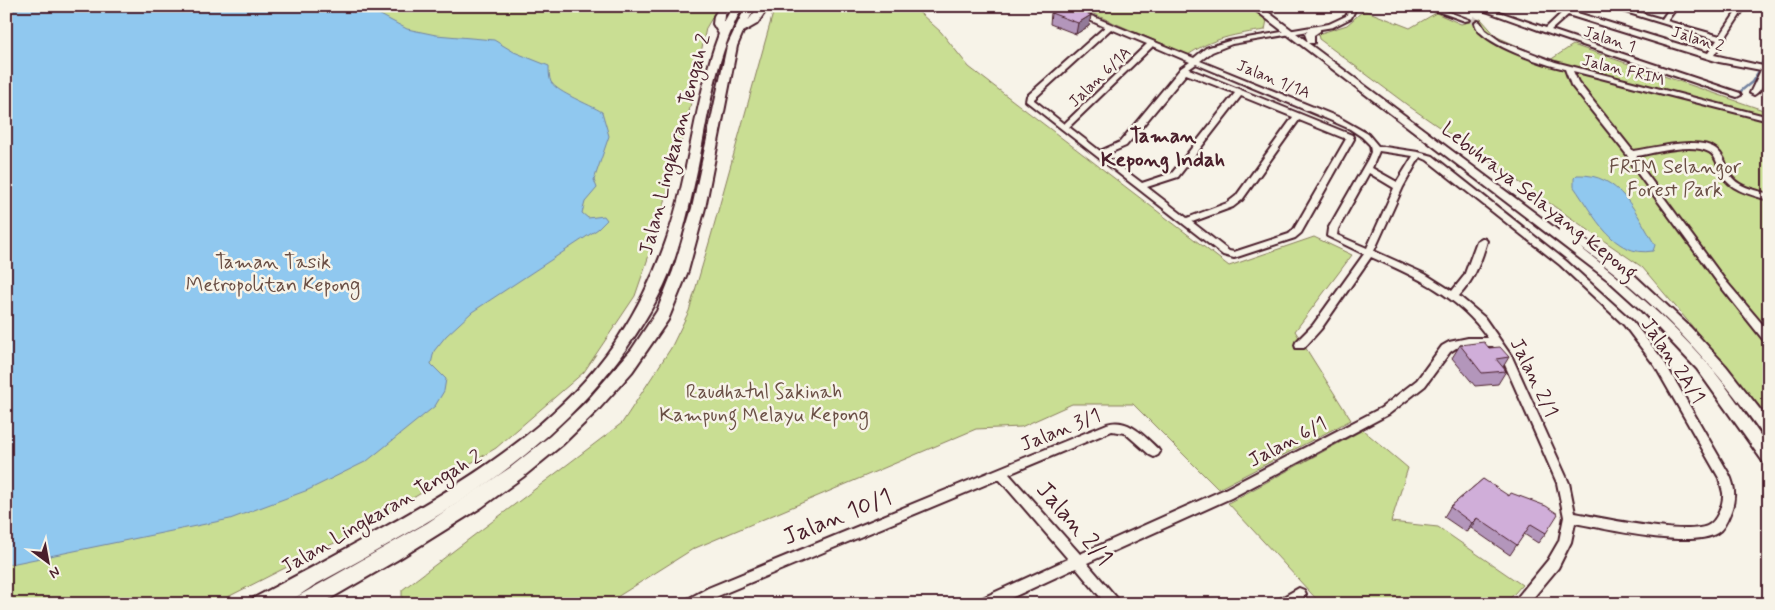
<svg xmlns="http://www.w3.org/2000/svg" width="1775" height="610" font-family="Mynerve,sans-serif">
	<rect width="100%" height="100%" fill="#f7f3e8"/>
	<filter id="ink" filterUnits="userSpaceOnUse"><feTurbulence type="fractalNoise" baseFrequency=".02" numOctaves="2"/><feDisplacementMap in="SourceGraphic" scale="10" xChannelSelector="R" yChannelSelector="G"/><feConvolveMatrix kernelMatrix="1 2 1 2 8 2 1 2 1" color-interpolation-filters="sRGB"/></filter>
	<g filter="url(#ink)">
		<g fill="#c9de93" stroke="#8a7e5f">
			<polygon points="6,6 719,6 706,28 688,117 655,238 635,296 584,372 496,448 360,530 214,604 6,604"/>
			<polygon points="775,6 912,6 941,32 969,67 1229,266 1314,237 1352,255 1295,331 1351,420 1218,489 1133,404 1072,404 1021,427 976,429 693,549 606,604 402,604 402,590 622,423 671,348 689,311 711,236"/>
			<path d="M1100 6H1246L1267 20 1265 30C1237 34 1212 38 1188 55L1089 12Z"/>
			<polygon points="1364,10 1410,28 1436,13 1461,24 1481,19 1497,37 1550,60 1573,45 1769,112 1769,417 1642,267 1410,107 1319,39 1318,34 1347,25"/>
			<polygon points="1363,430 1408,468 1391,522 1438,527 1522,585 1505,604 1321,604 1228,503"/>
		</g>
		<g fill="#90c8ef" stroke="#7484a1">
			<path d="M29 6H368C359 9 349 7 342 12L373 11 407 29 436 35 494 40 514 52 549 66C549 70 549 78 551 82 558 93 589 104 602 112L609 136 594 180 597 188 585 202 582 213 588 218 604 216 607 220 598 229 472 312 446 336 434 351 431 364 446 379 444 391 435 406 367 461 308 490 230 519 6 565V12Z"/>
			<path d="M1577 175C1620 173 1636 213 1655 245L1653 251C1613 258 1594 215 1574 187V178Z"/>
		</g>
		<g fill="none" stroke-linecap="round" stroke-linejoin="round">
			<g stroke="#7484a1" stroke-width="2.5">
				<polyline points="1761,65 1769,49"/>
				<polyline points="1741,91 1752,82 1759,71"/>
			</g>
			<polyline stroke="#d4c9c2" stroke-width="8" stroke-dasharray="8 4" stroke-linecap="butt" points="1472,19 1478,23"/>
			<defs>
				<g id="minor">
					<path d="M1058 6H1067L1194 58 1206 48 1229 41 1329 24 1346 16 1351 6H1357L1351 18 1333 27 1232 44 1212 52 1200 61 1338 117 1368 134 1378 146 1418 152 1433 156 1566 261 1632 321 1663 360 1729 474C1735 486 1736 498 1731 511 1728 519 1724 529 1717 533 1692 549 1605 529 1575 523L1571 542 1558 568 1528 604H1512L1548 560 1559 541 1564 517 1557 483 1502 358 1493 346H1468L1456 348 1450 352 1425 386 1389 414 1231 498 1087 563 1122 604H1106L1076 568 998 604H976L978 600 1068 559 999 479 718 596 704 604H684L686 600 708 588 1107 424C1128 417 1144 436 1158 449L1160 452 1158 455 1154 457 1150 455 1125 433 1112 431 1009 474 1080 554 1223 490 1381 408 1417 380 1442 346 1449 342 1468 338H1488C1459 296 1417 277 1371 257L1321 329 1304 348H1296L1295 345 1296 342 1313 325 1364 254 1327 236 1328 229 1368 159 1371 152 1370 145 1362 137 1350 129 1332 121 1196 64 1189 69 1352 135 1354 139 1301 233 1295 238 1234 258 1223 255 1026 101 1027 96 1105 27ZM1111 29 1147 44 1064 124 1034 100V99ZM1153 46 1190 62 1181 68 1120 142 1100 151 1069 127ZM1186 74 1235 93 1172 173 1142 183 1105 155 1126 146ZM1241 96 1293 117 1236 196 1227 203 1187 218 1147 187 1178 177ZM1299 120 1346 139 1294 229 1289 234 1234 252 1229 251 1192 222 1233 207 1242 200ZM1379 151 1413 156 1397 182 1372 168ZM1420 157 1427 160 1560 265 1624 325 1655 366 1719 478C1720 482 1722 488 1723 493 1724 503 1717 522 1707 526 1684 536 1602 518 1575 513L1569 483 1512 357 1484 317 1459 296C1474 280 1481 262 1487 241L1485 239 1482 238 1477 241 1464 276 1452 291 1425 274 1374 251 1403 187ZM1369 173 1394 188 1367 248 1337 235 1338 229Z"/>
					<polygon points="1423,6 1433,6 1470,20 1465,21"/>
					<path d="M1472 6H1482L1546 28 1569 6H1576L1571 11 1708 53 1717 40 1606 6H1617L1662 19 1671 6H1678L1667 21 1720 36 1740 6H1746L1714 55 1763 66 1766 60H1769C1769 71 1764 90 1754 95L1750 93 1761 70 1719 62 1568 15 1551 30 1740 93 1741 95 1737 97 1544 32Z"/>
					<path d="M1478 21 1480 22 1485 30 1500 41 1555 62 1769 117V121L1573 71 1578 82 1633 151C1655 148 1698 136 1716 149 1724 155 1726 165 1729 173 1736 187 1755 190 1769 194V200C1752 195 1731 191 1722 175 1718 168 1717 156 1709 152 1692 142 1655 153 1636 156L1640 165 1724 279 1769 332V343L1765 342 1718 283 1633 167 1627 155 1571 85 1565 69C1542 64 1498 49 1481 33 1478 31 1476 27 1475 23Z"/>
					<path d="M1299 588 1304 590 1306 594C1300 606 1288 604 1276 604L1278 600Z"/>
				</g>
				<path id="major" d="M1250 6H1260L1308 42 1305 34C1308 30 1314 26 1320 27V31L1314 35V43H1308L1559 231V227H1567L1632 273 1690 327 1726 366 1769 421V437L1764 436C1710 359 1651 296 1573 242 1621 278 1666 317 1706 362 1729 388 1748 419 1769 447V465L1764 463 1697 369 1640 309 1608 280Z"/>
				<g id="highway">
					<path d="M720 6H730L724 16 723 24 733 6H743C711 63 707 132 692 194 684 229 675 266 658 297 601 404 512 474 408 533 376 551 345 569 313 586 304 592 291 602 280 604 271 606 260 604 251 604L254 598C292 578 330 558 367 537 458 487 559 427 618 338 638 308 654 275 666 241 690 174 694 100 719 34L713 24 714 16Z"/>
					<polygon points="746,6 756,6 748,21 759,6 769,6 757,24 743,32 737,46 705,208 688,271 668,320 632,372 598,410 562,445 523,477 482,507 397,560 321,604 292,604 295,598 427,523 511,467 550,436 587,401 632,349 657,311 673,271 692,208 727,46"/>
				</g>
			</defs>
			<use href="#minor" stroke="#4a1f2b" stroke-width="4"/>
			<use href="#major" stroke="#4a1f2b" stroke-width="4"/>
			<use href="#highway" stroke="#4a1f2b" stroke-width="4"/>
			<use href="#minor" fill="#f7f3e8" fill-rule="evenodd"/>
			<use href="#major" fill="#f7f3e8" fill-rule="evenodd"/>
			<use href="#highway" fill="#f7f3e8" fill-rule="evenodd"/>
		</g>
		<g fill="#b396bb" stroke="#4a1f2b">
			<polygon points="1073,12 1091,15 1089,26 1076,34 1050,24 1051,13"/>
			<polygon points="1460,345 1489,348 1509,357 1503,367 1506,371 1498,384 1475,386 1452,358"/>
			<polygon points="1483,479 1546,533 1538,543 1524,534 1510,555 1471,528 1466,532 1444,517 1450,507"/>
		</g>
		<g fill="#927a98" stroke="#4a1f2b">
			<polygon points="1091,15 1089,26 1076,34 1078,23"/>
			<polygon points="1477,518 1471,528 1466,532 1472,523"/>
		</g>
		<g fill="#d0aed9" stroke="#4a1f2b">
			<polygon points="1063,8 1073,12 1078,10 1091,15 1078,23 1051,13"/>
			<polygon points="1484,342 1489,348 1500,347 1509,357 1496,359 1506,371 1482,373 1460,345"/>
			<polygon points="1483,479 1509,496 1511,493 1546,506 1558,514 1546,533 1531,524 1517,545 1477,518 1472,523 1450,507"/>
		</g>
	</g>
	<g text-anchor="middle" stroke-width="5" stroke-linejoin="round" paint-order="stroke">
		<g font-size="16" fill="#4a1f2b" stroke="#f7f3e8">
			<text transform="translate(1610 38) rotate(18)" y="6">Jalan 1</text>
			<text transform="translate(1698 38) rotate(17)" y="6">Jalan 2</text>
			<text transform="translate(1624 69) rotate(14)" y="6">Jalan FRIM</text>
			<text transform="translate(1099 76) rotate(-44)" y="6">Jalan 6/1A</text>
			<text transform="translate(1274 78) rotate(22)" y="6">Jalan 1/1A</text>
		</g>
		<g font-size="20" fill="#4a1f2b" stroke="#f7f3e8">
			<text transform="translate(674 144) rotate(-75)" y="7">Jalan Lingkaran Tengah 2</text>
			<text transform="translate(1540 200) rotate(38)" y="7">Lebuhraya Selayang Kepong</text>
			<text transform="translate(1674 360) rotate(56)" y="7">Jalan 2A/1</text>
			<text transform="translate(1535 377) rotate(64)" y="7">Jalan 2/1</text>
			<text transform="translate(1060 429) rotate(-22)" y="7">Jalan 3/1</text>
			<text transform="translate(1287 441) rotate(-28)" y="7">Jalan 6/1</text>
			<text transform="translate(381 511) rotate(-30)" y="7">Jalan Lingkaran Tengah 2</text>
		</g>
		<g font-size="20" fill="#6a4f45" stroke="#f7f3e8">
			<text x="1675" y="173">FRIM Selangor<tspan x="1675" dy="23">Forest Park</tspan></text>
			<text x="273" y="268">Taman Tasik<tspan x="273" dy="23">Metropolitan Kepong</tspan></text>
			<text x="764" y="398">Raudhatul Sakinah<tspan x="764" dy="23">Kampung Melayu Kepong</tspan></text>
		</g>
		<g font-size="21" font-weight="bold" fill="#4a1f2b" stroke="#f7f3e8">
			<text x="1163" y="142">Taman<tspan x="1163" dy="24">Kepong Indah</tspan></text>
		</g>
		<g font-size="24" fill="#4a1f2b" stroke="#f7f3e8">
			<text transform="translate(837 516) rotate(-22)" y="8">Jalan 10/1</text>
			<text transform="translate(1075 523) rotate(49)" y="8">Jalan 2/1</text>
		</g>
	</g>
	<rect width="1775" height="610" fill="none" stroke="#f7f3e8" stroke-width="25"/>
	<rect x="12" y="12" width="1750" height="585" fill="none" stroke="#4a1f2b" stroke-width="2" filter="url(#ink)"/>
	<g transform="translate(48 562) rotate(148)" stroke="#f7f3e8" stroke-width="4" paint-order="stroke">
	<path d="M0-4L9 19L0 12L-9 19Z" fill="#4a1f2b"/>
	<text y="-8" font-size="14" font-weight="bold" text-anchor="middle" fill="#4a1f2b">N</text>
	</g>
</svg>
